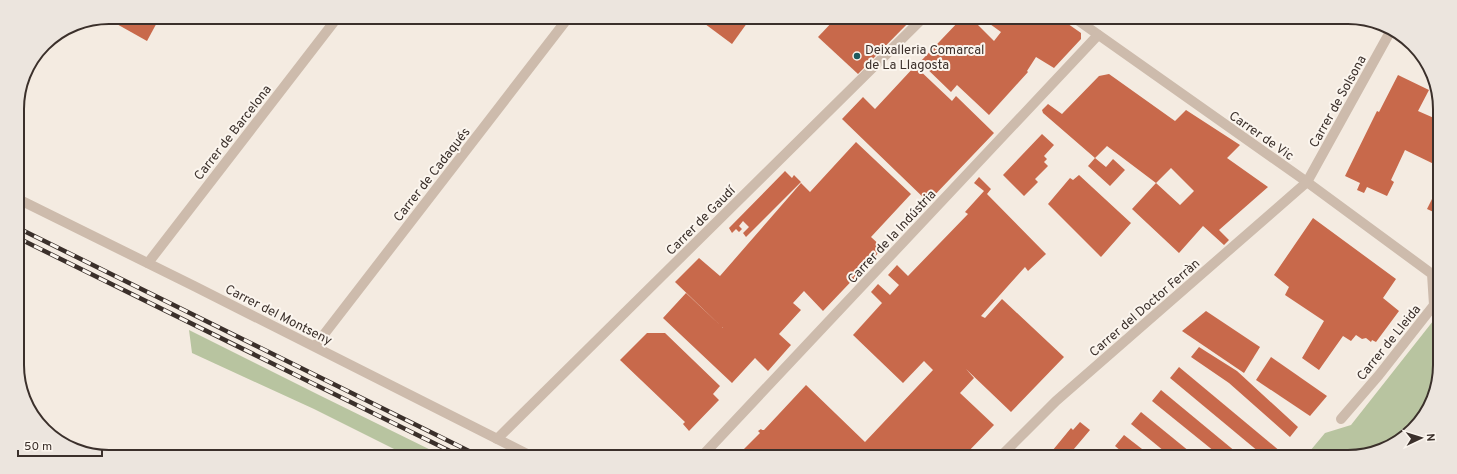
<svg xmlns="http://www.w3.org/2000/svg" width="1457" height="474" font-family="Overpass,sans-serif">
	<rect width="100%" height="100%" fill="#f4ebe1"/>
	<g fill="#b8c4a0">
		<polygon points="1437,316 1437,389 1404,438 1354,457 1305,457 1325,433 1351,425"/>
		<polygon points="189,330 319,395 441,455 406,455 314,409 192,353"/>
	</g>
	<g fill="#c8694b" fill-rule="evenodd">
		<polygon points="109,17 160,17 147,41 106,18"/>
		<polygon points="697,18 750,19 732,44"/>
		<polygon points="835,19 912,19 858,74 818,37"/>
		<polygon points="961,19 972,19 994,41 1001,32 983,19 1061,19 1081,33 1081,39 1054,68 1036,57 1027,71 1028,72 989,115 957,85 951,92 920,62"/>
		<polygon points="915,66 952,101 956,96 994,133 928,202 842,119 863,97 875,109"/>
		<path d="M1109 74 1175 121 1186 110 1240 145 1227 158 1268 187 1219 230 1229 240 1224 245 1203 226 1179 253 1132 209 1156 183 1107 146 1095 158 1043 113 1042 110 1048 104 1062 114 1099 76ZM1171 168 1194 191 1180 205 1156 183Z"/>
		<polygon points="1398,75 1429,90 1418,111 1434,118 1438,110 1438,166 1405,150 1391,180 1394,182 1387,196 1367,187 1364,193 1357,190 1360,183 1345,176 1375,115 1377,111 1379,112"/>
		<polygon points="1042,134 1054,145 1044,156 1047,159 1044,162 1048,166 1035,179 1038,182 1024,196 1003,175"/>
		<polygon points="856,142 911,194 871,237 883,248 823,311 804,291 793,303 801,310 779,334 791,345 768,371 755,358 732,383 663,318 686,293 723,328 675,282 699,258 720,276 801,183 810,192"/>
		<polygon points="1095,158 1106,167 1113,159 1125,170 1110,186 1088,166"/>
		<polygon points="785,171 792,178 794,175 801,182 746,237 743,233 749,227 743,221 739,226 742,229 739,232 736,229 732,233 729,228"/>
		<polygon points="1079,175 1131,223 1101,257 1048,204 1070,178 1073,180"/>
		<polygon points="979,177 991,189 987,194 1046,254 1028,271 1025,267 981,316 985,318 1002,299 1064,357 1011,412 966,369 974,378 960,393 994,425 964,456 738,455 760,433 758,431 761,429 762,430 764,430 806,385 865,442 933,370 924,361 903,383 853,335 882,303 871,292 878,284 890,295 899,285 888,275 897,265 908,276 968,214 965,212 984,191 974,183"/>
		<polygon points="1438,187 1438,214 1427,209"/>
		<polygon points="1313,218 1396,279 1383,298 1399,311 1376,342 1372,340 1371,342 1366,338 1362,339 1356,335 1351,341 1343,336 1319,370 1302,358 1324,321 1285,295 1289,287 1274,275"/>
		<polygon points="1206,311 1260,347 1244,373 1182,331"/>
		<polygon points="647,333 665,333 720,386 713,394 719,400 689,431 683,424 685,422 620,360"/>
		<polygon points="1199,347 1237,371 1298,427 1290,437 1229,383 1191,357"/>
		<polygon points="1271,357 1327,396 1310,416 1256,380"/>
		<polygon points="1179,367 1281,452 1277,457 1265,457 1170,378"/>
		<polygon points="1161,390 1242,457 1220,456 1152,401"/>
		<polygon points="1141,412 1195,456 1170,456 1131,424"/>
		<polygon points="1080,422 1090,430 1068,456 1048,456 1071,428 1073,430"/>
		<polygon points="1124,435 1151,456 1127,456 1115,446"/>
	</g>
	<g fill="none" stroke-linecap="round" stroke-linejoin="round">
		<g stroke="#cdbbac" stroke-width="10">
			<polyline points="1076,19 1307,182 1432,274 1434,305 1379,375 1341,419"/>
			<polyline points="18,199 194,286 529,455"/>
			<polyline points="148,263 337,18"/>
			<polyline points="315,346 568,18"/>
			<polyline points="497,439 922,19"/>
			<polyline points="703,455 1098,35"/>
			<polyline points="1001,456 1056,401 1307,182 1390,32"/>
		</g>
		<defs>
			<g id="rail">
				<polyline points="18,228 477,455"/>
				<polyline points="18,238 458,455"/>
			</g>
		</defs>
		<use href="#rail" stroke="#3b302b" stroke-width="4.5"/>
		<use href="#rail" stroke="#fbf5ee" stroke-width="3" stroke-dasharray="9" stroke-linecap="butt"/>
	</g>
	<circle fill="#1f5a5e" stroke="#fbf5ee" stroke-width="1.5" cx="857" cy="56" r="4"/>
	<g text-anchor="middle" stroke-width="4" stroke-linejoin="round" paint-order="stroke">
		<g font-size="13" fill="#3b302b" stroke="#fbf5ee" text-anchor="start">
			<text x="865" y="54">Deixalleria Comarcal<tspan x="865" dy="15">de La Llagosta</tspan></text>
		</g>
		<g font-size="13" fill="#3b302b" stroke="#fbf5ee">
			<text transform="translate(1337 101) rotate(-61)" y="5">Carrer de Solsona</text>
			<text transform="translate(232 132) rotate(-52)" y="5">Carrer de Barcelona</text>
			<text transform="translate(1262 135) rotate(35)" y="5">Carrer de Vic</text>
			<text transform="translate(431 174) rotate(-52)" y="5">Carrer de Cadaqués</text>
			<text transform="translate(700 220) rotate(-45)" y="5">Carrer de Gaudí</text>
			<text transform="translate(891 236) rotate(-47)" y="5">Carrer de la Indústria</text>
			<text transform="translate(1144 307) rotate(-41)" y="5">Carrer del Doctor Ferràn</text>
			<text transform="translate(279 314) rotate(27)" y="5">Carrer del Montseny</text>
			<text transform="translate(1388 342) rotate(-51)" y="5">Carrer de Lleida</text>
		</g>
	</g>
	<path d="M0 0H1457V474H0ZM109 24H1348A85 85 0 0 1 1433 109V365A85 85 0 0 1 1348 450H109A85 85 0 0 1 24 365V109A85 85 0 0 1 109 24Z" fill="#ece5de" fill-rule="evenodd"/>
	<path fill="none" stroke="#3b302b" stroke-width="2" d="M109 24H1348A85 85 0 0 1 1433 109V365A85 85 0 0 1 1348 450H109A85 85 0 0 1 24 365V109A85 85 0 0 1 109 24Z"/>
	<g transform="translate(1421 438) rotate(86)" stroke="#fbf5ee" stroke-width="3" paint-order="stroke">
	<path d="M0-3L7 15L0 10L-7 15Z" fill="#3b302b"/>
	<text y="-6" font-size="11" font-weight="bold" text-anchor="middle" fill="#3b302b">N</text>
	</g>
	<path d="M18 450v6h84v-6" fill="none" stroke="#3b302b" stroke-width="2"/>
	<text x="24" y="450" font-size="12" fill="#3b302b" stroke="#fbf5ee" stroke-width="3" paint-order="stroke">50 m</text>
</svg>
